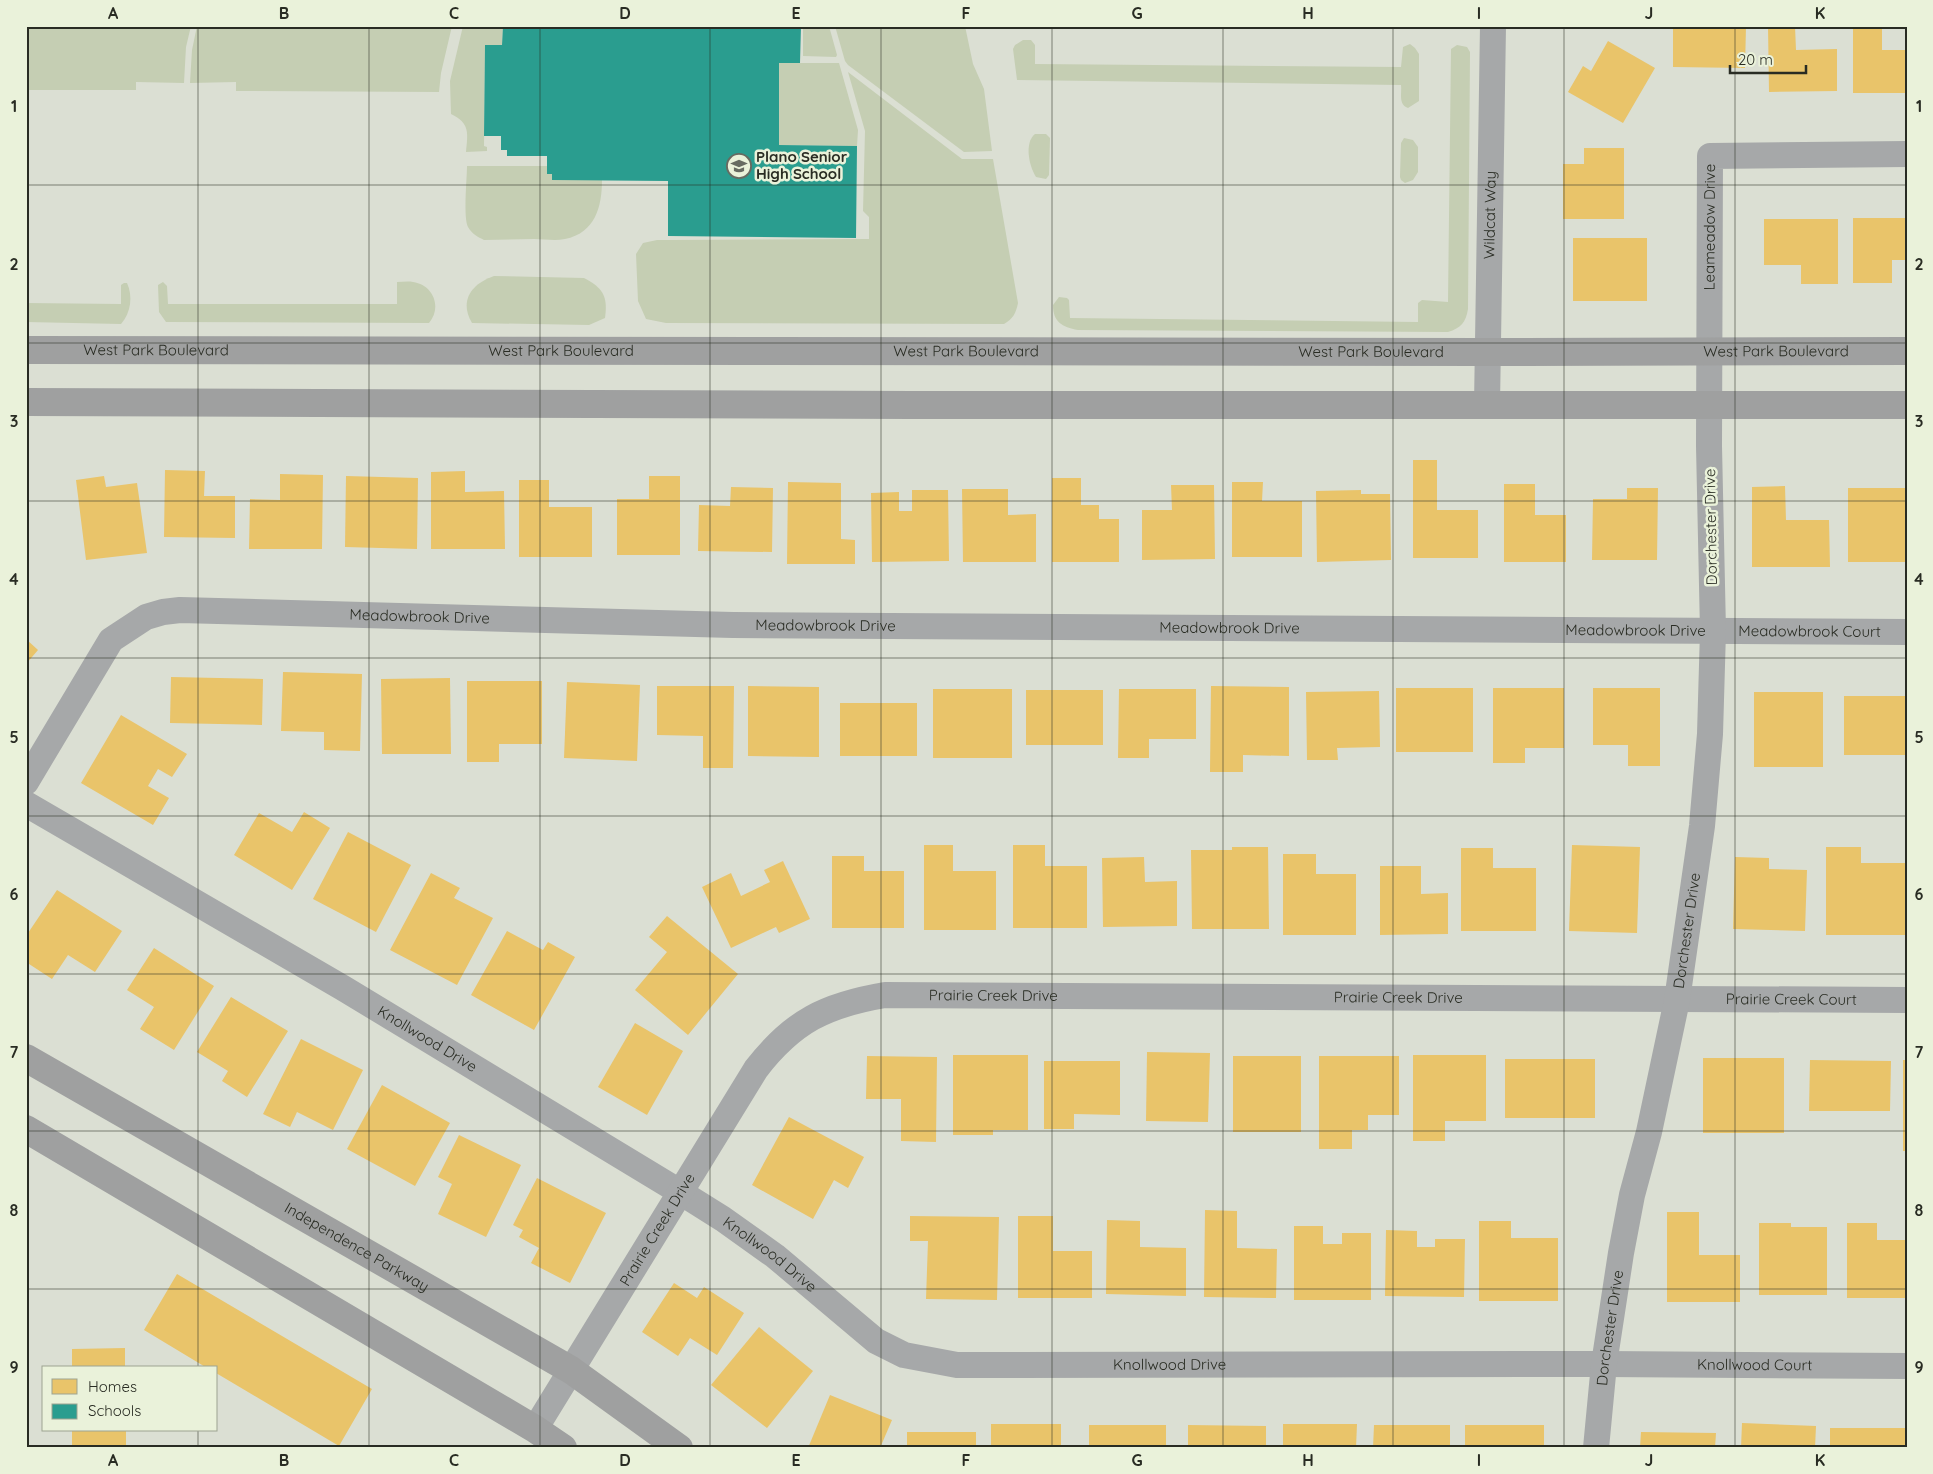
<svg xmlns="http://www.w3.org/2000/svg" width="1933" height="1474" font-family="Quicksand,sans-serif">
	<rect width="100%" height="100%" fill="#dbdfd3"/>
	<g fill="#c5ceb3">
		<polygon points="26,26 191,26 186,47 184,83 136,82 136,90 26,90"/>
		<polygon points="197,26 452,26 441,73 439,92 236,91 236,82 190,83 192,50"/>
		<path d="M463 26H503L502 45H485L484 146 487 147V151L466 152C468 133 470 123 451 114L450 81Z"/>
		<polygon points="803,26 829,26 837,55 836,57 803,56"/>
		<polygon points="835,26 965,26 973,64 984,89 992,151 964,152 848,65 845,61"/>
		<path d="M1023 40H1031L1035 45V64L1401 67 1403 47 1410 44 1415 48 1419 54V101L1408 108C1398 104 1402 94 1401 85L1017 80 1013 49 1015 45Z"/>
		<path d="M1457 45 1467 47 1470 52 1468 309C1466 322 1461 328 1448 332L1078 330C1062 327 1053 322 1053 305L1059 297 1067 298 1069 300 1070 318 1418 322V303L1422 300 1448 302 1451 49Z"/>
		<polygon points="779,63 839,63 858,130 857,146 779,145"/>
		<path d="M848 72 962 159H993L1018 303C1016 313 1013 319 1004 324L666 323 646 319 638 301 636 254 643 243 657 240H672L869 239V217L863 211 865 131Z"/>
		<path d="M1035 134H1046L1050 138 1049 175 1046 179 1036 177C1029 166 1024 143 1035 134Z"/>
		<polygon points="1404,138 1413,140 1418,147 1418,172 1413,180 1405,183 1401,180 1400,177 1401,143"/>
		<path d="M467 166H547V173L552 174V180H602C602 207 595 233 565 239 555 241 544 239 534 239 517 239 501 240 484 240 478 237 472 234 468 227 463 217 467 179 467 166Z"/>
		<path d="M494 276 584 278C603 288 608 296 605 318L589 325 472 323C459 301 471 284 494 276Z"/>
		<path d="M163 282 167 286 168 304H397V282C402 282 408 281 413 282 434 285 442 308 429 323L166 322 159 312 158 285Z"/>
		<path d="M124 283H127C133 296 131 313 121 324L26 322V303L121 304V285Z"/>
	</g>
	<g fill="#e9c46a">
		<polygon points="1673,26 1746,26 1745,68 1673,67"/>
		<polygon points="1768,26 1795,26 1796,50 1837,49 1837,91 1769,92"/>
		<polygon points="1853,27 1882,27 1882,50 1907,50 1907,93 1853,93"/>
		<polygon points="1608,41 1655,68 1623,123 1568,92 1583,66 1591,71"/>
		<polygon points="1584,148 1624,148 1624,219 1563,219 1563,164 1584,164"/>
		<polygon points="1853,218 1907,218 1907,260 1892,260 1892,283 1853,283"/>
		<polygon points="1764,219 1838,219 1838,284 1801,284 1801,265 1764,265"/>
		<rect x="1573" y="238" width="74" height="63"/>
		<polygon points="1413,460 1437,460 1437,510 1478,510 1478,558 1413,558"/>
		<polygon points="165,470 205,471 204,496 235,496 235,538 164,537"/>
		<polygon points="465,471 465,492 504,491 505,549 431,549 431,472"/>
		<polygon points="280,474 323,475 322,549 249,549 250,499 280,500"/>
		<polygon points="104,476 106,487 137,483 147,553 86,560 76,480"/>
		<polygon points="346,476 418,478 417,549 345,547"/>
		<polygon points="649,476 680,476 680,555 617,555 617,499 649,499"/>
		<polygon points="1052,478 1081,478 1081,505 1099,505 1099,519 1119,519 1119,562 1052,562"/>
		<polygon points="519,480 549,480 549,507 592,507 592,557 519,557"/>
		<polygon points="788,482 841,483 841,539 855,540 855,564 787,564"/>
		<polygon points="1232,482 1263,482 1262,501 1302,501 1302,557 1232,557"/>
		<polygon points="1504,484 1535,484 1535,515 1566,515 1566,562 1504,562"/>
		<polygon points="1171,485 1214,485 1215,559 1142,560 1142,510 1172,510"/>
		<polygon points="1785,486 1786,520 1829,520 1830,567 1752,567 1752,487"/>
		<polygon points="731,487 773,488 772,552 698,551 699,505 730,506"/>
		<polygon points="1627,488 1658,488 1657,560 1592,560 1593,499 1627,499"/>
		<rect x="1848" y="488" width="59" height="74"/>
		<polygon points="962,489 1008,489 1008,515 1036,514 1036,562 963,562"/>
		<polygon points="912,490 948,490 949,561 872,562 871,493 899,492 899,511 912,511"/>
		<polygon points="1361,490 1361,494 1390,494 1391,560 1317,562 1316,491"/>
		<polygon points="26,639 38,650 26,664"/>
		<polygon points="283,672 362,674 360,751 324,750 324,732 281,731"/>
		<polygon points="171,677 263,679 262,725 170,723"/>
		<polygon points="450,678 451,754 382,754 381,679"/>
		<polygon points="467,681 542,681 542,744 499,744 499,762 467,762"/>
		<polygon points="567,682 640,685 637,761 564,758"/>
		<polygon points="657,686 734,686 733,768 703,768 703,736 657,735"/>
		<polygon points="748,686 819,687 819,757 748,756"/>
		<polygon points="1211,686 1289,687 1289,756 1243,755 1243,772 1210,772"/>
		<rect x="1396" y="688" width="77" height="64"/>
		<polygon points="1493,688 1564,688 1564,748 1525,748 1525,763 1493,763"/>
		<polygon points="1593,688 1660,688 1660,766 1628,766 1628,745 1593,745"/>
		<rect x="933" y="689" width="79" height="69"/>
		<polygon points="1119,689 1196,689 1196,739 1149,739 1149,758 1118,758"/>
		<rect x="1026" y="690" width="77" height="55"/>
		<polygon points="1379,691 1380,747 1337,748 1338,760 1307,760 1306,692"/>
		<rect x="1754" y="692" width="69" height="75"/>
		<rect x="1844" y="696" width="63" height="59"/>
		<rect x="840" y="703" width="77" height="53"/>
		<polygon points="121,715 187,754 172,777 158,769 148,786 169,798 153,825 81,783"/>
		<polygon points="304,812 330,828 292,890 234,855 259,813 292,832"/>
		<polygon points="348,832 411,865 376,932 313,899"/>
		<polygon points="924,845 953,845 953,871 996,871 996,930 924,930"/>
		<polygon points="1013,845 1045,845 1045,866 1087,866 1087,928 1013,928"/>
		<polygon points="1572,845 1640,847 1637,933 1569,931"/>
		<polygon points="1232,847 1268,847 1269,929 1192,929 1191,850 1232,850"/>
		<polygon points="1826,847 1861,847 1861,863 1905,863 1905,935 1826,935"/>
		<polygon points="1461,848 1493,848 1493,868 1536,868 1536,931 1461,931"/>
		<polygon points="1283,854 1316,854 1316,874 1356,874 1356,935 1283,935"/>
		<polygon points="832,856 864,856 864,871 904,871 904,928 832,928"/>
		<polygon points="1144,857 1145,882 1177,881 1177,926 1103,927 1102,858"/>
		<polygon points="1735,857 1769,858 1769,869 1807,870 1805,931 1733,929"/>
		<polygon points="783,861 810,919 779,933 776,927 731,948 702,887 731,873 741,896 770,882 764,870"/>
		<polygon points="1380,866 1421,866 1421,894 1448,893 1448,934 1380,935"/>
		<polygon points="431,873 460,888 454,898 493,918 457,985 390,950"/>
		<polygon points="57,890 122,931 95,972 68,955 52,979 26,962 26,936"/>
		<polygon points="667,916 738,974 688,1035 635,990 667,952 649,937"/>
		<polygon points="507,931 543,950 548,942 575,957 534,1030 471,995"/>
		<polygon points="154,948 214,986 174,1050 140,1029 154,1007 127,990"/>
		<polygon points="231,997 288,1031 247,1097 222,1081 228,1071 197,1052"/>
		<polygon points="635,1023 683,1051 647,1115 598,1087"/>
		<polygon points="301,1039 363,1070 333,1130 297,1112 290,1127 263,1114"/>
		<polygon points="1147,1052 1210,1053 1208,1122 1146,1121"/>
		<polygon points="953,1055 1028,1055 1028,1130 993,1130 993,1135 953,1135"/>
		<polygon points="1413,1055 1486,1055 1486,1121 1445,1121 1445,1141 1413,1141"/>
		<polygon points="867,1056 937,1057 936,1142 901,1141 901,1099 866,1099"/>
		<rect x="1233" y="1056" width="68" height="76"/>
		<polygon points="1319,1056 1399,1056 1399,1115 1368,1115 1368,1130 1352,1130 1352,1149 1319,1149"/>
		<rect x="1703" y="1058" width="81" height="75"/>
		<rect x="1505" y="1059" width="90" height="59"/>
		<polygon points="1810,1060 1891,1061 1890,1111 1809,1111"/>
		<rect x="1903" y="1060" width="4" height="91"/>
		<polygon points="1044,1061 1120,1061 1120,1115 1074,1114 1074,1129 1044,1129"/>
		<polygon points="382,1085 450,1123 415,1186 347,1149"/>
		<polygon points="789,1117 864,1157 848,1188 834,1180 813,1219 752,1185"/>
		<polygon points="459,1135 521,1165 486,1237 438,1214 452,1184 438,1177"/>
		<polygon points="537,1178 606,1213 570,1283 531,1263 539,1248 519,1237 523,1230 513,1225"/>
		<polygon points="1205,1210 1237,1211 1237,1248 1277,1249 1276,1298 1204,1297"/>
		<polygon points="1667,1212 1699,1212 1699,1255 1740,1255 1740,1302 1667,1302"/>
		<polygon points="910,1216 999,1217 997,1300 926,1299 928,1241 910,1241"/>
		<polygon points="1018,1216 1053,1216 1053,1251 1092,1251 1092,1298 1018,1298"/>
		<polygon points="1107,1220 1140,1221 1140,1247 1186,1248 1186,1296 1106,1294"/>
		<polygon points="1479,1221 1511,1221 1511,1238 1558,1238 1558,1301 1479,1301"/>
		<polygon points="1759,1223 1791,1223 1791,1227 1827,1227 1827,1295 1759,1295"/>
		<polygon points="1847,1223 1877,1223 1877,1240 1907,1240 1907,1298 1847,1298"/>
		<polygon points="1294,1226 1323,1226 1323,1244 1342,1244 1342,1233 1371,1233 1371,1300 1294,1300"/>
		<polygon points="1386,1230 1417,1231 1417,1247 1435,1247 1435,1239 1465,1239 1464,1297 1385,1296"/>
		<polygon points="177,1274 372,1389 339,1446 216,1373 216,1368 207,1368 144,1330"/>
		<polygon points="674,1283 697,1298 704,1287 744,1313 717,1355 690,1338 678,1356 642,1332"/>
		<polygon points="759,1327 813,1371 767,1428 711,1385"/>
		<polygon points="125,1348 125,1368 72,1368 72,1349"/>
		<polygon points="830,1395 892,1420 880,1448 808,1448"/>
		<polygon points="1742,1423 1816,1426 1815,1448 1741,1448"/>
		<rect x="991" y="1424" width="70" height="24"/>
		<polygon points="1283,1424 1357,1424 1356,1448 1283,1448"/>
		<rect x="1089" y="1425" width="77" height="23"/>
		<polygon points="1188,1425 1266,1426 1266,1448 1188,1448"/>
		<polygon points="1374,1425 1450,1425 1450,1448 1373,1448"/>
		<rect x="1465" y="1425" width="79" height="23"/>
		<rect x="1830" y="1428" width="77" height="20"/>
		<rect x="72" y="1430" width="54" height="18"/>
		<rect x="907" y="1432" width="69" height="16"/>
		<polygon points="1641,1432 1716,1433 1715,1448 1640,1448"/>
	</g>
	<polygon fill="#2a9d8f" points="503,26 801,26 800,63 779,63 779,145 857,146 856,238 668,236 668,181 552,180 552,174 547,174 547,156 507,156 507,150 501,150 501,136 484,136 485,45 502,45"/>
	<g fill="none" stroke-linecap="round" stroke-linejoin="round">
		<g stroke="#a6a8a9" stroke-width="26">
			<path id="s1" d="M1487 405 1493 26"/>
			<path id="s2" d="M26 782 111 640 146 617 163 612 180 610 733 625 1907 632"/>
			<path id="s3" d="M26 804 343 988 680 1192 723 1219 775 1256 876 1341 904 1355 957 1365 1604 1364 1907 1366"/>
			<path id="s4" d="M535 1429 756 1069C793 1021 826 1005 885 995L1907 1000"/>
			<path id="s5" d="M1596 1448 1604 1364 1621 1253 1632 1195 1649 1132 1677 1000 1702 826 1710 734 1713 631 1709 446 1710 156 1907 154"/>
		</g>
		<g stroke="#9fa0a0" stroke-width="28">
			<path id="s6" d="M26 350 1488 352 1907 351"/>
			<polyline points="26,402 913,405 1907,405"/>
			<path id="s7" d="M26 1058 571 1370 679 1448"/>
			<polyline points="26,1129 535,1429 563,1448"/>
		</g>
	</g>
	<path fill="none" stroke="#292c23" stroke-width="1" stroke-opacity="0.55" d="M198 26V1368M369 26V1448M540 26V1448M710 26V1448M881 26V1448M1052 26V1448M1223 26V1448M1393 26V1448M1564 26V1448M1735 26V1448M26 185H1907M26 343H1907M26 501H1907M26 658H1907M26 816H1907M26 974H1907M26 1131H1907M26 1289H1907M198 1430V1448"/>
	<defs>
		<symbol id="school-ring" viewBox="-11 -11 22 22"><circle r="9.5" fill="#eaf2da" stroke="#676b61" stroke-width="1.5"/><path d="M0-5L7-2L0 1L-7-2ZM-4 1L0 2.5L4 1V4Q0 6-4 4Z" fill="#676b61"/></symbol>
	</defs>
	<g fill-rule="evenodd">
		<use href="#school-ring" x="725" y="152" width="28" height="28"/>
	</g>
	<g text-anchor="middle" stroke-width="5" stroke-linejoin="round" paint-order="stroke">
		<g font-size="15" font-weight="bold" fill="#292c23" stroke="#eaf2da" text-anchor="start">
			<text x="756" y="162">Plano Senior<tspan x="756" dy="17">High School</tspan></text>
		</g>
		<g font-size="15" fill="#292c23" stroke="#eaf2da">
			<text dy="5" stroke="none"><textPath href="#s1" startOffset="190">Wildcat Way</textPath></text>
			<text dy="5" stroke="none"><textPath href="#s5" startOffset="1231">Leameadow Drive</textPath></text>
			<text dy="5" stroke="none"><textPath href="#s6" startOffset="130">West Park Boulevard</textPath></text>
			<text dy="5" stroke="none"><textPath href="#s6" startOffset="535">West Park Boulevard</textPath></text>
			<text dy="5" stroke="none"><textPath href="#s6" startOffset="940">West Park Boulevard</textPath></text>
			<text dy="5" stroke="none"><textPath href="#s6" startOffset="1750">West Park Boulevard</textPath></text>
			<text dy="5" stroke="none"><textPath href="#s6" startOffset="1345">West Park Boulevard</textPath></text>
			<text transform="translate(1711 527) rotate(-91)" y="5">Dorchester Drive</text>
			<text dy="5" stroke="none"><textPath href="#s2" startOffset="482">Meadowbrook Drive</textPath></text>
			<text dy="5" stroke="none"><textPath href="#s2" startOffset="888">Meadowbrook Drive</textPath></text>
			<text dy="5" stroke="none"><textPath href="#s2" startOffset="1292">Meadowbrook Drive</textPath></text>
			<text dy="5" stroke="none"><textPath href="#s2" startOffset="1698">Meadowbrook Drive</textPath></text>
			<text dy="5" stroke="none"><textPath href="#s2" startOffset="1872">Meadowbrook Court</textPath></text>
			<text dy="5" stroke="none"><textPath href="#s5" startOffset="526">Dorchester Drive</textPath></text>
			<text dy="5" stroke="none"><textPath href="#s4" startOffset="684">Prairie Creek Drive</textPath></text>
			<text dy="5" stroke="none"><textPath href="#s4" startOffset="1089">Prairie Creek Drive</textPath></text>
			<text dy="5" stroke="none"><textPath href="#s4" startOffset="1482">Prairie Creek Court</textPath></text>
			<text dy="5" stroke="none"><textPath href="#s3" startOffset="465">Knollwood Drive</textPath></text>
			<text dy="5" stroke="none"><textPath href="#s4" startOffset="234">Prairie Creek Drive</textPath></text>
			<text dy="5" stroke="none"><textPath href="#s7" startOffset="381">Independence Parkway</textPath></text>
			<text dy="5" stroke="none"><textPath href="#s3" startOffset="870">Knollwood Drive</textPath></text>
			<text dy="5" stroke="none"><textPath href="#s5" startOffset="121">Dorchester Drive</textPath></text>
			<text dy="5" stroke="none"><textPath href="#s3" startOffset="1305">Knollwood Drive</textPath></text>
			<text dy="5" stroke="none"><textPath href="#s3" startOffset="1890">Knollwood Court</textPath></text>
		</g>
	</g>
	<rect width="1933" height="1474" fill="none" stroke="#eaf2da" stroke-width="55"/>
	<rect x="42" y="1366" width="175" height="65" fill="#eaf2da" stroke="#9da391"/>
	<rect x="52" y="1379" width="25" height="15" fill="#e9c46a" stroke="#9da391"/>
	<text x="88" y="1392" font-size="15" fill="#292c23">Homes</text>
	<rect x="52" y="1404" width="25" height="15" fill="#2a9d8f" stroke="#9da391"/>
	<text x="88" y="1416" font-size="15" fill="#292c23">Schools</text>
	<path d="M1730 65v8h76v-8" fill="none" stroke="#292c23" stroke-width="2.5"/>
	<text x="1738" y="65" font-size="15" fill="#292c23" stroke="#eaf2da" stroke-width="4" paint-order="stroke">20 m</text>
	<rect x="28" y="28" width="1878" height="1418" fill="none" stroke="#292c23" stroke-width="2"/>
	<g font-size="16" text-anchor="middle" font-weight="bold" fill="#292c23">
		<text x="113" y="19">A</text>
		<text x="284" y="19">B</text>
		<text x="454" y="19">C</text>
		<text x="625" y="19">D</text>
		<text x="796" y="19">E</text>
		<text x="966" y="19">F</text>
		<text x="1137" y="19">G</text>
		<text x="1308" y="19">H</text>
		<text x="1479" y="19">I</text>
		<text x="1649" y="19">J</text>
		<text x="1820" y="19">K</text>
		<text x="14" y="112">1</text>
		<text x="1919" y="112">1</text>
		<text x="14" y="270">2</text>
		<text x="1919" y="270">2</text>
		<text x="14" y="427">3</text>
		<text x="1919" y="427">3</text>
		<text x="14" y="585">4</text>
		<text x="1919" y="585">4</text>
		<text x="14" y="743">5</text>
		<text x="1919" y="743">5</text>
		<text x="14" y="900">6</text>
		<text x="1919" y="900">6</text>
		<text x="14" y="1058">7</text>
		<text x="1919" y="1058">7</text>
		<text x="14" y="1216">8</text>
		<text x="1919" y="1216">8</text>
		<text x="14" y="1373">9</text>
		<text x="1919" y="1373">9</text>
		<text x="113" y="1466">A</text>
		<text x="284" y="1466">B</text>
		<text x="454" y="1466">C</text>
		<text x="625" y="1466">D</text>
		<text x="796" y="1466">E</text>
		<text x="966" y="1466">F</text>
		<text x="1137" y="1466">G</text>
		<text x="1308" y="1466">H</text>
		<text x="1479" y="1466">I</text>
		<text x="1649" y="1466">J</text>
		<text x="1820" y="1466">K</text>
	</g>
</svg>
